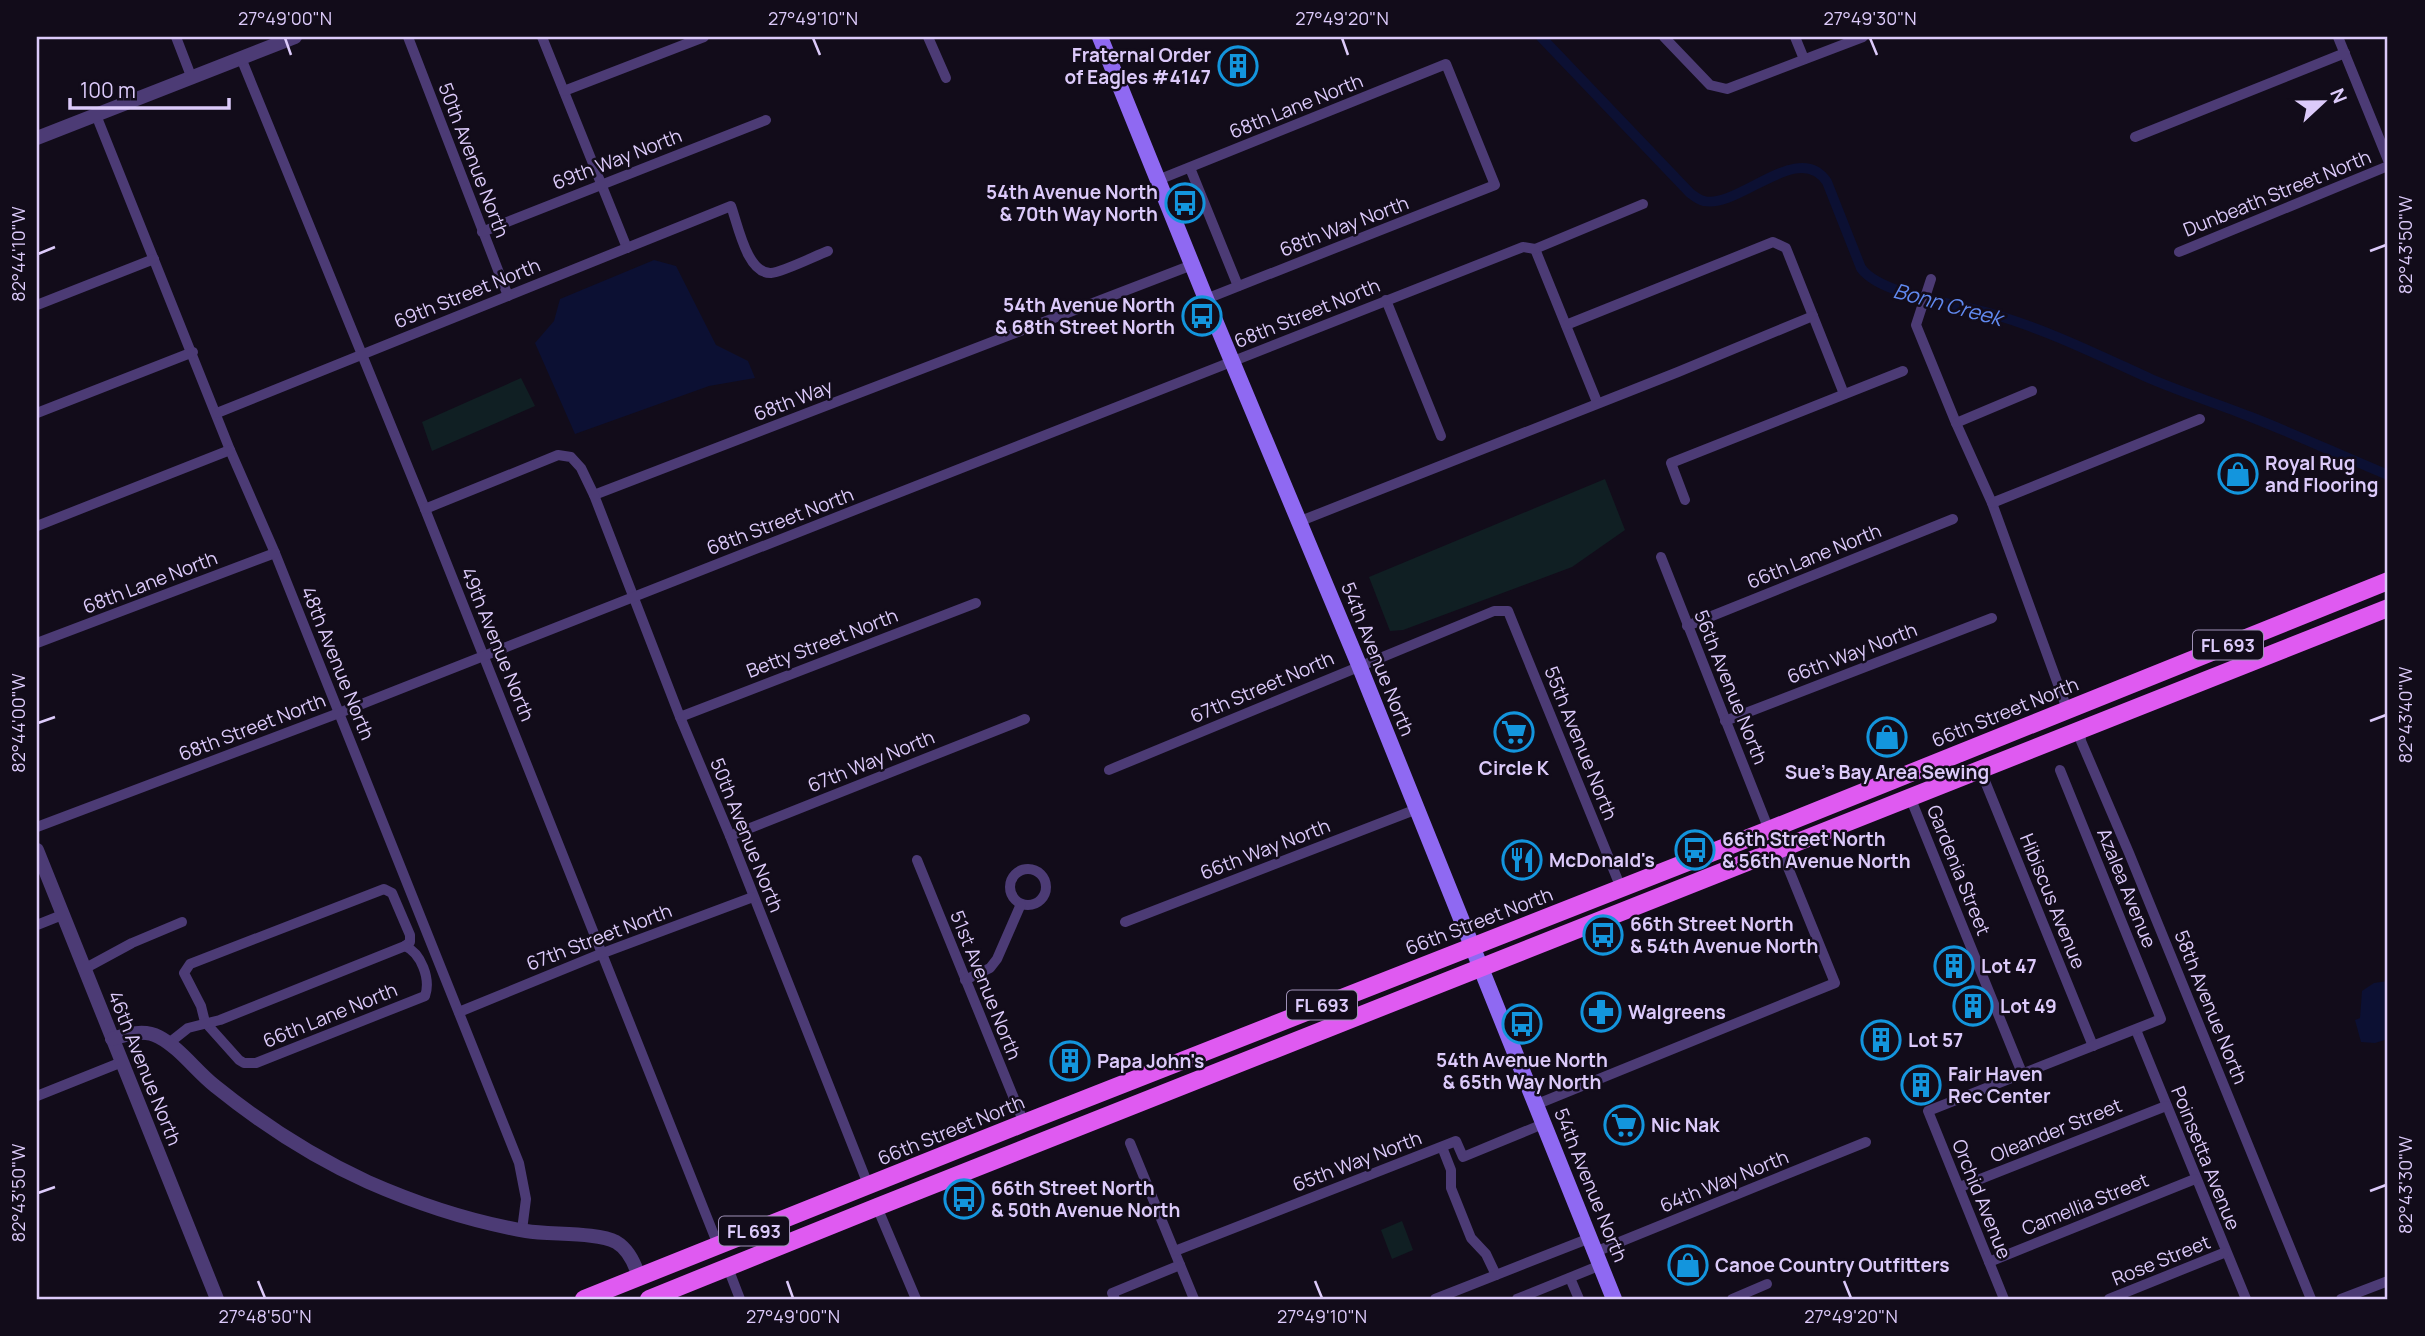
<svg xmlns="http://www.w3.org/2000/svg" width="2425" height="1336" font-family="Manrope,sans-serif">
<rect width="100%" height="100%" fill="#120c1a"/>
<g fill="#101f23">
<polygon points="521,378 535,406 432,451 422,422"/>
<polygon points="1605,479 1625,530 1572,567 1403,630 1390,631 1369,577"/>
<polygon points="1402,1221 1413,1250 1392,1259 1381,1230"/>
</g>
<g fill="#0c1033">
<polygon points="654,260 676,266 716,345 748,361 755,378 709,386 575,434 535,343 554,321 560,299"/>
<polygon points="2388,981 2388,1039 2375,1043 2361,1042 2355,1020 2360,1018 2362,991 2374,983"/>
</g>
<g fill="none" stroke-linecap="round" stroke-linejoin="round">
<path stroke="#0c1033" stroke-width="10" d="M1541,37L1690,193C1694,196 1699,200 1704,201C1739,209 1799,139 1827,182L1861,268C1880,295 1955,303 1989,313C2046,329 2098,355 2151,379C2184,393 2218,404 2251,417C2297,435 2342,456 2388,475"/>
<g stroke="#4c3b75" stroke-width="10">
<polyline points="176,37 191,76"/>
<polyline points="408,37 508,296"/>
<polyline points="542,37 627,248"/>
<polyline points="928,37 946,78"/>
<polyline points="1664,37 1710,85 1727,89 1863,37"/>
<polyline points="1795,37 1804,59"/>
<polyline points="2338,37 2388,160"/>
<polyline points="241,58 425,509 718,1245"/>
<polyline points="564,91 704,37"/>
<polyline points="96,115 230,450 275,553 519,1163 526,1199 522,1230"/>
<polyline points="2135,137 2345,53"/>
<polyline points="1190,168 1238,286"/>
<polyline points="1158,180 1446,64 1495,185 1206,299"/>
<polyline points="482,232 766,120"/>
<polyline points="1535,249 1597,402"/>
<polyline points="1535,249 1643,204"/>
<polyline points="2179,252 2388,166"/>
<polyline points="1931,279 1916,325 1956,423 1992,503 2067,709"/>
<polyline points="1386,300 1441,436"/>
<polyline points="37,305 154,259"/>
<polyline points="1566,325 1773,242 1786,248 1844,394"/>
<polyline points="37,413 193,352"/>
<path d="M217,413L731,206C738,225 747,274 771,273C783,272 815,256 828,251"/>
<polyline points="1956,423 2032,391"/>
<polyline points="594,495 1192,265"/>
<polyline points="1685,500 1671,463 1903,371"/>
<polyline points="1992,503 2200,419"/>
<polyline points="425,509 558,455 571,457 581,468 594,495 680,717 730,836 869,1187"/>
<polyline points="1298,522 1678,372 1813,316"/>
<polyline points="37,526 230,450"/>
<polyline points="1661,557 1769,830"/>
<polyline points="1687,626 1953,519"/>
<polyline points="37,643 275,553"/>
<polyline points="680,717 976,603"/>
<polyline points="1725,721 1992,618"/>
<polyline points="2080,729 2081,741 2129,853 2311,1299"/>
<polyline points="1980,769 2093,1046"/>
<polyline points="1109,770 1494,611 1508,611 1621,888"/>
<polyline points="1910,797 2022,1073"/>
<polyline points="37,827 339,713 1523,247 1535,249"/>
<polyline points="730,836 1025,719"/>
<polyline points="917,860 1024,1123"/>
<circle cx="1028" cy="887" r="18"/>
<path d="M384,889L392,893L410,935V942L405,946C421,953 431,979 425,996L256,1063H244L239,1060L205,1022L201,1006L184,973L190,964Z"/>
<polyline points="1125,922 1417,809"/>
<polyline points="37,925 62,915"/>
<polyline points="84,969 132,943 182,922"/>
<polyline points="965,980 990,968 997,959 1021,904"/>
<polyline points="459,1012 603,953 753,897"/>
<polyline points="2136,1030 2246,1299"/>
<polyline points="169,1043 188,1028 220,1020 405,946"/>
<polyline points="37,1096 122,1062"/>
<polyline points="1535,1105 1835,983 1780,848"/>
<polyline points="1130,1143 1194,1299"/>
<polyline points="1442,1147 1451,1170 1451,1188 1471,1238 1486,1254 1496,1275"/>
<polyline points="1960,1187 2166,1106"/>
<polyline points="877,1207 916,1299"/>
<polyline points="1175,1251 1456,1141 1463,1157 1543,1124"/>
<polyline points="1595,1252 1866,1142"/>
<polyline points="1989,1262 2195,1179"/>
<polyline points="728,1268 740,1299"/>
<polyline points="1570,1278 1579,1299"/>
<polyline points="1115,1299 1112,1293 1180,1265"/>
<polyline points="1435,1299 1590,1238"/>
<polyline points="1517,1299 1601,1265"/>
<polyline points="1732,1299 1767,1284"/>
<polyline points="2004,1299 1928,1111 2161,1019 2060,770"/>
<polyline points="2109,1299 2226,1252"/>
<polyline points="2341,1299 2388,1281"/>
</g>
<g stroke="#4c3b75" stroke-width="14">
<polyline points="37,138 295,37"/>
<polyline points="37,850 217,1299"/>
<path d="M112,1039C128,1034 144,1029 159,1037C180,1048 196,1071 215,1086C262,1124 313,1157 368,1182C418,1204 473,1222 526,1231C550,1235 597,1232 616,1242C628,1249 635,1264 639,1277"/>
</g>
<polyline stroke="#8f69f2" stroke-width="16" points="1100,37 1206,299 1359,665 1614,1299"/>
<g stroke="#df5af1" stroke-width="18">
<polyline points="584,1299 1024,1123 1769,830 2388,581"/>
<polyline points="649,1299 877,1207 2388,608"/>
</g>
</g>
<path fill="none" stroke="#dccafa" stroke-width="2.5" d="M285,38L291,55M813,38L820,55M1342,38L1348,55M1870,38L1877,55M2370,251L2386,245M38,254L55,247M2370,721L2386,715M38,723L55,717M2370,1191L2386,1185M38,1193L55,1187M258,1281L265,1298M787,1281L793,1298M1315,1281L1322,1298M1844,1281L1851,1298"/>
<defs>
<g id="building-ring" transform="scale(2.0125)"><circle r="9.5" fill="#120c1a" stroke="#1395dd" stroke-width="1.5"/><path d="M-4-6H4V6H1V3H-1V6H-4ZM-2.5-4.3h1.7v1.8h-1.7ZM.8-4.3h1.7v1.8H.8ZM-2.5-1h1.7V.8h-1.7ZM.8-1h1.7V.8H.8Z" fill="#1395dd"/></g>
<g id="bus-ring" transform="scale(2.0125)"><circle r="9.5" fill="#120c1a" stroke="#1395dd" stroke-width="1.5"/><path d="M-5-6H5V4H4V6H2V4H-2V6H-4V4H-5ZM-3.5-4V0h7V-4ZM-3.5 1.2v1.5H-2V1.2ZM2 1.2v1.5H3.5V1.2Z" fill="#1395dd"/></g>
<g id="shop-ring" transform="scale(2.0125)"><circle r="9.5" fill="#120c1a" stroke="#1395dd" stroke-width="1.5"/><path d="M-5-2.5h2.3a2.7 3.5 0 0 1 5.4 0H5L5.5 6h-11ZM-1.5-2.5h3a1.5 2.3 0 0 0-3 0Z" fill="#1395dd"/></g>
<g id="supermarket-ring" transform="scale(2.0125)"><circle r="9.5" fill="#120c1a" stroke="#1395dd" stroke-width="1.5"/><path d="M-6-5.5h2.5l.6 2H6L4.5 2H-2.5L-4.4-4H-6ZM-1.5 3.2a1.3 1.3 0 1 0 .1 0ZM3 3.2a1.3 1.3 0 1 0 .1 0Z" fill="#1395dd"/></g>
<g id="restaurant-ring" transform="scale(2.0125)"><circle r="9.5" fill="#120c1a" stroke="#1395dd" stroke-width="1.5"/><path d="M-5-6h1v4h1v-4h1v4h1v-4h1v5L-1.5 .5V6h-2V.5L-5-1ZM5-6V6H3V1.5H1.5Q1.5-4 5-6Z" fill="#1395dd"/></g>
<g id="pharmacy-ring" transform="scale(2.0125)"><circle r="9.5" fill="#120c1a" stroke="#1395dd" stroke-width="1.5"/><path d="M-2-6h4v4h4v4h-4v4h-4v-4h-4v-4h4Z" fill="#1395dd"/></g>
</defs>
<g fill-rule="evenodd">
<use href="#building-ring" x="1238" y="66"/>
<use href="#bus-ring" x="1185" y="203"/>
<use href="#bus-ring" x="1202" y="316"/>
<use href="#shop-ring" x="2238" y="474"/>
<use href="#supermarket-ring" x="1514" y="732"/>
<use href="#shop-ring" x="1887" y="737"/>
<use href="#bus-ring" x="1695" y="850"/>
<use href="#restaurant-ring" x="1522" y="860"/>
<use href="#bus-ring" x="1603" y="935"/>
<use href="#building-ring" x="1954" y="966"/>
<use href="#building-ring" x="1973" y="1006"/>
<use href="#pharmacy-ring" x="1601" y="1012"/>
<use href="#bus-ring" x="1522" y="1024"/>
<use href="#building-ring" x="1881" y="1040"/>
<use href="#building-ring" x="1070" y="1061"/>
<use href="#building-ring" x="1921" y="1085"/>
<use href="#supermarket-ring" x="1624" y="1125"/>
<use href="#bus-ring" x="964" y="1199"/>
<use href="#shop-ring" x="1688" y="1265"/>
</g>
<g text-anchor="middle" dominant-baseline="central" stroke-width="5" stroke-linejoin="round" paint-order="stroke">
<g fill="#120c1a" stroke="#9f91b7" stroke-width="2">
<rect x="2193" y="630.5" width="70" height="29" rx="5"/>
<rect x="1287" y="990.5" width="70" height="29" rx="5"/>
<rect x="719" y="1216.5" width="70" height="29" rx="5"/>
</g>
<g font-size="18" font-weight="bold" fill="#dccafa">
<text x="2228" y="645">FL 693</text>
<text x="1322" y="1005">FL 693</text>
<text x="754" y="1231">FL 693</text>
</g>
<g font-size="19" font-weight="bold" fill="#dccafa" stroke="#120c1a" text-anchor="start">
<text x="1211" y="55" text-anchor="end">Fraternal Order<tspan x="1211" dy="22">of Eagles #4147</tspan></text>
<text x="1158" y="192" text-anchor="end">54th Avenue North<tspan x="1158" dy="22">&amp; 70th Way North</tspan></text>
<text x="1175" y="305" text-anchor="end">54th Avenue North<tspan x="1175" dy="22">&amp; 68th Street North</tspan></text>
<text x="2265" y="463">Royal Rug<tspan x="2265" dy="22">and Flooring</tspan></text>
<text x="1514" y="768" text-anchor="middle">Circle K</text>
<text x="1887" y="772" text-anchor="middle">Sue's Bay Area Sewing</text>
<text x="1722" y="839">66th Street North<tspan x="1722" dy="22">&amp; 56th Avenue North</tspan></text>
<text x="1549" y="860">McDonald's</text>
<text x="1630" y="924">66th Street North<tspan x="1630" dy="22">&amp; 54th Avenue North</tspan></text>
<text x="1981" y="966">Lot 47</text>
<text x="2000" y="1006">Lot 49</text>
<text x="1628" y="1012">Walgreens</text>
<text x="1908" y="1040">Lot 57</text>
<text x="1522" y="1060" text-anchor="middle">54th Avenue North<tspan x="1522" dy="22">&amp; 65th Way North</tspan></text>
<text x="1097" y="1061">Papa John's</text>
<text x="1948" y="1074">Fair Haven<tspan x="1948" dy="22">Rec Center</tspan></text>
<text x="1651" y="1125">Nic Nak</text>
<text x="991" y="1188">66th Street North<tspan x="991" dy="22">&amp; 50th Avenue North</tspan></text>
<text x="1715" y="1265">Canoe Country Outfitters</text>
</g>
<g font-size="19" fill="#dccafa" stroke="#120c1a">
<text transform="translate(1296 106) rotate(-22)">68th Lane North</text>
<text transform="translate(617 159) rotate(-21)">69th Way North</text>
<text transform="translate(474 160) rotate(69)">50th Avenue North</text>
<text transform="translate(2277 193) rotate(-22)">Dunbeath Street North</text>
<text transform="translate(1344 226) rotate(-21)">68th Way North</text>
<text transform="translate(467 293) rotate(-22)">69th Street North</text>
<text transform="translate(1307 313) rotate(-22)">68th Street North</text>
<text transform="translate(793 400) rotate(-21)">68th Way</text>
<text transform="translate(780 521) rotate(-21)">68th Street North</text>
<text transform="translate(1814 556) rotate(-22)">66th Lane North</text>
<text transform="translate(150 582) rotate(-21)">68th Lane North</text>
<text transform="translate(822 643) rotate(-21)">Betty Street North</text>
<text transform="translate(498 644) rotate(68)">49th Avenue North</text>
<text transform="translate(1852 653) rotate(-21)">66th Way North</text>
<text transform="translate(1378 659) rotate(68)">54th Avenue North</text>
<text transform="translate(338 663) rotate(68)">48th Avenue North</text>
<text transform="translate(1262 687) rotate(-23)">67th Street North</text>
<text transform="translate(1731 687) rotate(68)">56th Avenue North</text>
<text transform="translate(2005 712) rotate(-22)">66th Street North</text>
<text transform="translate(252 727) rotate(-21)">68th Street North</text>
<text transform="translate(1581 743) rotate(68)">55th Avenue North</text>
<text transform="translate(871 761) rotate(-22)">67th Way North</text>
<text transform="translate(747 835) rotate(68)">50th Avenue North</text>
<text transform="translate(1265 849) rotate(-21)">66th Way North</text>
<text transform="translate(1959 870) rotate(68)">Gardenia Street</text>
<text transform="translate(2127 888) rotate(68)">Azalea Avenue</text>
<text transform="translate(2053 901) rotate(68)">Hibiscus Avenue</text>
<text transform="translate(1479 921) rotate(-21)">66th Street North</text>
<text transform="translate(599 937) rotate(-21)">67th Street North</text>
<text transform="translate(986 985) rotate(68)">51st Avenue North</text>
<text transform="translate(2211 1007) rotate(68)">58th Avenue North</text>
<text transform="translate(330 1015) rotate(-22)">66th Lane North</text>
<text transform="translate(145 1068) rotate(68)">46th Avenue North</text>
<text transform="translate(951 1130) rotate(-22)">66th Street North</text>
<text transform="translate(2056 1130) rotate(-22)">Oleander Street</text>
<text transform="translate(2206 1158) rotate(68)">Poinsetta Avenue</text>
<text transform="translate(1357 1161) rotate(-21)">65th Way North</text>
<text transform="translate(1724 1181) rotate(-22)">64th Way North</text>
<text transform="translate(1591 1185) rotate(68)">54th Avenue North</text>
<text transform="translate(1982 1199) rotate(68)">Orchid Avenue</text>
<text transform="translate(2085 1204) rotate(-22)">Camellia Street</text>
<text transform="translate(2161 1260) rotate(-22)">Rose Street</text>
</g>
<g font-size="21" font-style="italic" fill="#618af1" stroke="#120c1a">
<text transform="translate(1948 304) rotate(15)">Bonn Creek</text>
</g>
</g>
<rect width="2425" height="1336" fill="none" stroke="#120c1a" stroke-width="77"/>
<g transform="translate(2323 102) rotate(68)" stroke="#120c1a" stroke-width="5" paint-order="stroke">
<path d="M0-5L12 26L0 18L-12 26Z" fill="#dccafa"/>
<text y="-10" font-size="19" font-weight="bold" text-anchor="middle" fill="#dccafa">N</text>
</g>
<path d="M70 98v10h159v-10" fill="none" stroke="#dccafa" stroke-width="3.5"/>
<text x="80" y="98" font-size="21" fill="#dccafa" stroke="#120c1a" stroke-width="5" paint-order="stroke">100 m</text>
<rect x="38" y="38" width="2348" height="1260" fill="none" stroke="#dccafa" stroke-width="2.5"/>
<g font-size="18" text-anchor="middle" fill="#dccafa">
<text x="285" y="25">27°49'00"N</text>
<text x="813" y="25">27°49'10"N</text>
<text x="1342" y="25">27°49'20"N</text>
<text x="1870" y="25">27°49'30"N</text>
<text transform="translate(2406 245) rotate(-90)" y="6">82°43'50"W</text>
<text transform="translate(19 254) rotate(-90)" y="6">82°44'10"W</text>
<text transform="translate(2406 715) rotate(-90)" y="6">82°43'40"W</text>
<text transform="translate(19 723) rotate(-90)" y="6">82°44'00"W</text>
<text transform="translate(2406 1185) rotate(-90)" y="6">82°43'30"W</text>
<text transform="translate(19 1193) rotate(-90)" y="6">82°43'50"W</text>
<text x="265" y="1323">27°48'50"N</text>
<text x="793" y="1323">27°49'00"N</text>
<text x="1322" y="1323">27°49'10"N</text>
<text x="1851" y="1323">27°49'20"N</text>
</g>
</svg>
